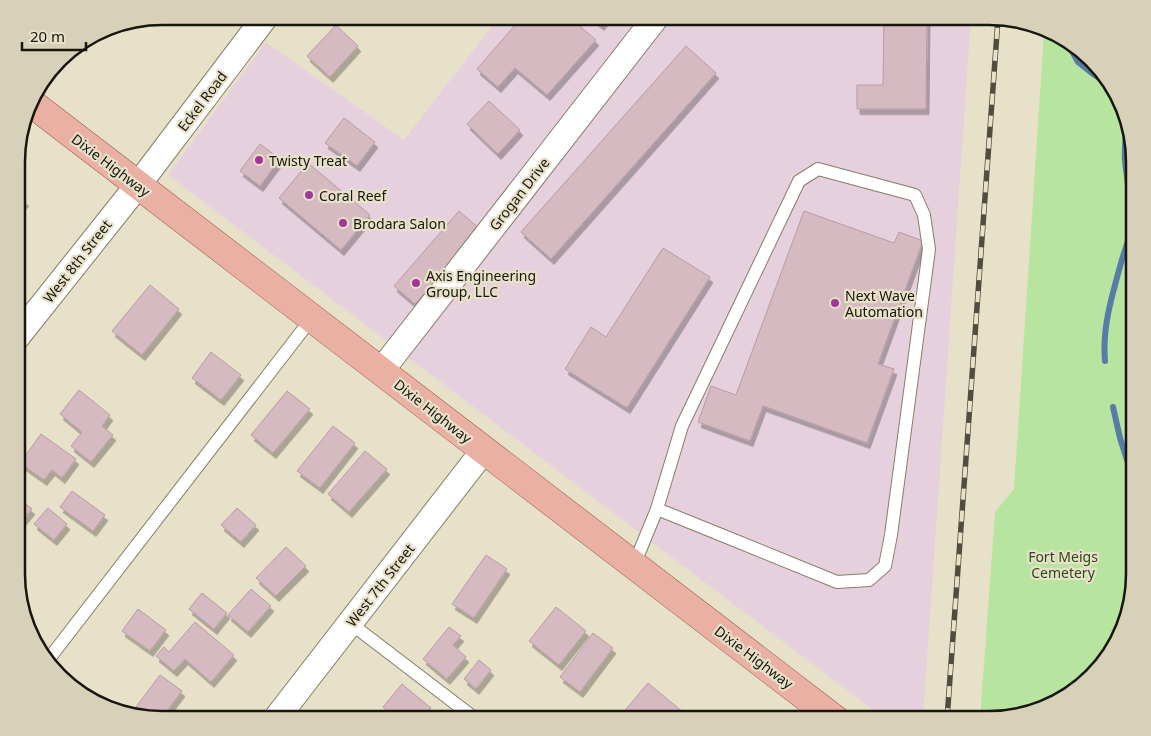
<svg xmlns="http://www.w3.org/2000/svg" width="1151" height="736" font-family="'Noto Sans',sans-serif">
<defs>
<filter id="shadow"><feDropShadow dx="3" dy="5.5" stdDeviation="0" flood-color="#0004"/></filter>
</defs>
<rect width="100%" height="100%" fill="#e8e1c9"/>
<polygon fill="#e6d0de" points="500,16 971,16 923,719 885,719 168,175 266,42 404,140"/>
<polygon fill="#b7e49f" points="1044,33 1070,41 1115,89 1134,153 1134,583 1110,655 1062,700 998,719 980,719 995,512 1014,489"/>
<g fill="none" stroke-linecap="round" stroke-linejoin="round">
<g stroke="#587ca6" stroke-width="6">
<polyline points="1066,40 1078,62 1093,74 1114,88"/>
<path d="M1105,361C1102,327 1112,296 1121,263C1124,252 1129,241 1130,230C1133,207 1127,183 1125,161C1124,150 1126,137 1126,126"/>
<polyline points="1113,407 1120,438 1130,469 1128,496 1134,524"/>
</g>
</g>
<g fill="#d6bac2" stroke="#b79ba3" filter="url(#shadow)">
<polygon points="523,16 568,16 596,40 547,95 515,68 498,87 477,69"/>
<polygon points="590,16 608,16 601,25"/>
<polygon points="884,16 927,16 926,109 857,109 857,85 883,85"/>
<polygon points="336,25 358,46 330,77 307,56"/>
<polygon points="686,46 716,73 551,259 521,232"/>
<polygon points="489,101 520,130 498,154 467,124"/>
<polygon points="344,118 375,142 357,166 325,143"/>
<polygon points="260,144 280,159 260,186 240,171"/>
<polygon points="308,163 370,215 341,250 279,198"/>
<polygon points="17,193 26,201 17,209"/>
<polygon points="459,211 481,230 415,304 394,286"/>
<polygon points="804,211 894,243 899,232 923,241 878,364 894,369 867,443 763,406 750,441 698,422 711,386 736,395"/>
<polygon points="663,248 710,277 627,408 565,369 591,327 606,337"/>
<polygon points="150,285 179,309 142,355 112,331"/>
<polygon points="211,352 241,375 221,400 192,378"/>
<polygon points="79,390 110,415 102,426 113,435 91,462 71,446 82,432 60,414"/>
<polygon points="287,391 310,409 273,453 251,435"/>
<polygon points="333,426 355,443 320,488 297,471"/>
<polygon points="41,434 76,459 62,478 52,470 44,480 20,463"/>
<polygon points="365,451 387,469 349,512 328,494"/>
<polygon points="72,491 105,515 93,531 60,507"/>
<polygon points="17,497 32,509 17,527"/>
<polygon points="48,508 67,524 54,540 34,524"/>
<polygon points="237,508 256,525 241,542 221,525"/>
<polygon points="286,547 306,566 276,596 256,578"/>
<polygon points="486,555 507,569 474,618 452,604"/>
<polygon points="251,589 271,606 248,632 228,615"/>
<polygon points="202,593 227,613 214,629 189,609"/>
<polygon points="556,607 586,631 559,665 529,641"/>
<polygon points="138,609 166,630 150,651 122,631"/>
<polygon points="195,622 234,655 211,682 185,659 174,671 156,656 164,647 169,652"/>
<polygon points="449,627 461,636 453,645 466,657 447,679 423,659"/>
<polygon points="593,633 613,648 580,692 560,677"/>
<polygon points="479,660 491,670 476,689 464,679"/>
<polygon points="160,675 182,691 161,719 149,716 136,707"/>
<polygon points="648,683 689,717 687,720 617,720"/>
<polygon points="402,684 431,708 422,719 414,713 409,720 399,720 383,707"/>
</g>
<g fill="none" stroke-linecap="round" stroke-linejoin="round">
<g stroke="#857e68" stroke-width="14">
<g id="lane">
<polyline points="634,565 657,509 682,426 799,181 818,169 915,195 924,215 929,249 891,535 885,566 869,580 837,582 719,534 657,509"/>
<polyline points="350,623 477,720"/>
<polyline points="48,660 312,318"/>
</g>
</g>
<g stroke="#857e68" stroke-width="27">
<g id="street">
<polyline points="17,337 138,185 266,16"/>
<polyline points="381,371 657,16"/>
<polyline points="275,720 484,450"/>
</g>
</g>
<g stroke="#985848" stroke-width="29">
<polyline id="primary" points="30,102 836,720"/>
</g>
<use href="#lane" stroke="#fff" stroke-width="12"/>
<use href="#street" stroke="#fff" stroke-width="25"/>
<use href="#primary" stroke="#ebb0a4" stroke-width="28"/>
<g stroke="#504d40" stroke-width="5.5">
<polyline id="rail" points="947,719 998,19"/>
</g>
<use href="#rail" stroke="#e8e1c9" stroke-width="4" stroke-dasharray="11" stroke-linecap="butt"/>
</g>
<g fill="#a03799" stroke="#e8e1c9" stroke-width="2">
<circle cx="259" cy="160" r="5"/>
<circle cx="309" cy="195" r="5"/>
<circle cx="343" cy="223" r="5"/>
<circle cx="416" cy="283" r="5"/>
<circle cx="835" cy="303" r="5"/>
</g>
<g text-anchor="middle" dominant-baseline="central" stroke-width="4.5" stroke-linejoin="round" paint-order="stroke">
<g font-size="14" fill="#18160d" stroke="#e8e1c9">
<text transform="translate(202 101) rotate(-53)">Eckel Road</text>
<text transform="translate(111 165) rotate(37)">Dixie Highway</text>
<text transform="translate(519 194) rotate(-52)">Grogan Drive</text>
<text transform="translate(77 261) rotate(-52)">West 8th Street</text>
<text transform="translate(433 411) rotate(38)">Dixie Highway</text>
<text transform="translate(380 585) rotate(-52)">West 7th Street</text>
<text transform="translate(754 657) rotate(37)">Dixie Highway</text>
</g>
<g font-size="14" fill="#18160d" stroke="#e8e1c9" text-anchor="start">
<text x="269" y="160">Twisty Treat</text>
<text x="319" y="195">Coral Reef</text>
<text x="353" y="223">Brodara Salon</text>
<text x="426" y="275">Axis Engineering<tspan x="426" dy="16">Group, LLC</tspan></text>
<text x="845" y="295">Next Wave<tspan x="845" dy="16">Automation</tspan></text>
</g>
<g font-size="14" fill="#2b4917" stroke="#e8e1c9">
<text x="1063" y="556">Fort Meigs<tspan x="1063" dy="16">Cemetery</tspan></text>
</g>
</g>
<path d="M0 0H1151V736H0ZM162 25H989A137 137 0 0 1 1126 162V574A137 137 0 0 1 989 711H162A137 137 0 0 1 25 574V162A137 137 0 0 1 162 25Z" fill="#d7d1ba" fill-rule="evenodd"/>
<path fill="none" stroke="#18160d" stroke-width="2.5" d="M162 25H989A137 137 0 0 1 1126 162V574A137 137 0 0 1 989 711H162A137 137 0 0 1 25 574V162A137 137 0 0 1 162 25Z"/>
<path d="M22 42v8h64v-8" fill="none" stroke="#18160d" stroke-width="2.5"/>
<text x="30" y="42" font-size="15" fill="#18160d" stroke="#e8e1c9" stroke-width="4" paint-order="stroke">20 m</text>
</svg>
